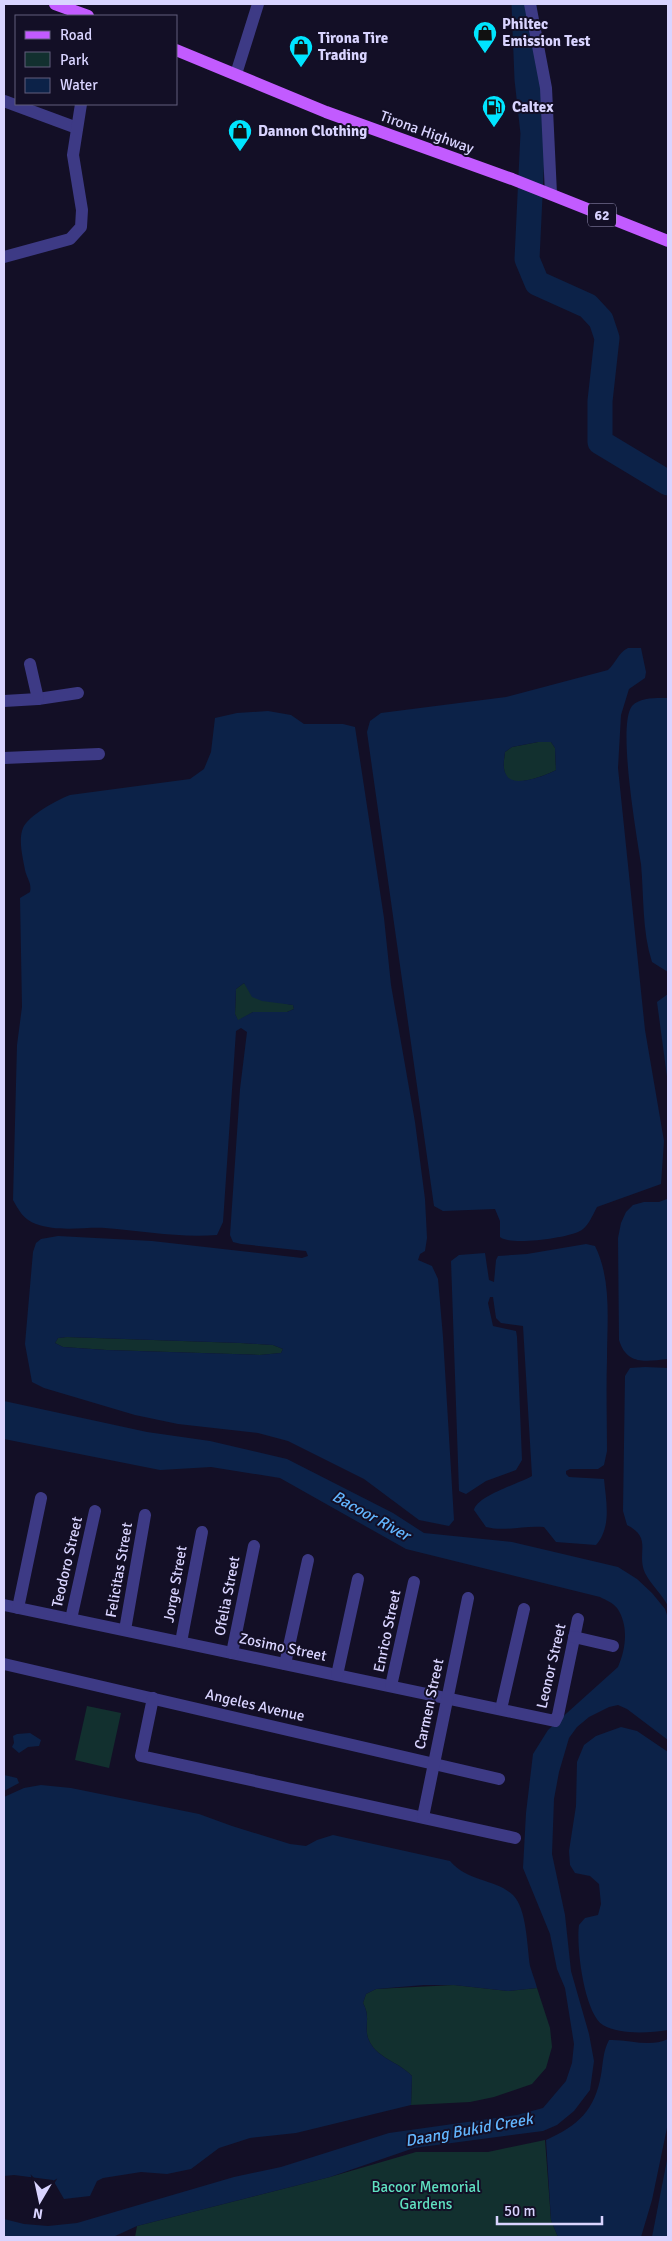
<svg xmlns="http://www.w3.org/2000/svg" width="672" height="2241" font-family="Signika,sans-serif">
<rect width="100%" height="100%" fill="#130f26"/>
<g fill="#12302f">
<path d="M538,742H551L555,748L556,770C547,775 514,788 507,777C502,770 504,760 505,752L512,747Z"/>
<path d="M244,983C254,995 278,1003 293,1005L294,1009L287,1012H253L238,1021L235,1014L236,989Z"/>
<polygon points="67,1337 241,1343 273,1345 283,1349 281,1353 260,1355 106,1350 63,1347 55,1343 58,1338"/>
<polygon points="87,1706 121,1713 109,1768 75,1760"/>
<path d="M454,1985L508,1991L537,1988L550,2028L552,2047L546,2068L532,2084L494,2097L470,2102L411,2105L412,2076C398,2061 375,2058 368,2038C364,2025 371,2018 363,2003L366,1994L376,1989Z"/>
<polygon points="545,2140 551,2220 558,2237 135,2237 137,2226 330,2177 416,2152 488,2152"/>
</g>
<g fill="#0c2248" fill-rule="evenodd">
<path d="M628,648H641L646,672L645,678L629,689L621,715L618,768L645,1030L664,1141L661,1184L597,1207C592,1216 588,1228 578,1232C565,1238 510,1246 500,1237V1221L495,1209L443,1211L434,1206L367,732L370,721L381,713L506,697L608,670C616,663 618,653 628,648ZM538,742H551L555,748L556,770C547,775 514,788 507,776C502,770 504,760 505,752L512,747Z"/>
<path d="M668,698V972L652,962C642,931 644,897 641,864C637,837 617,725 632,706C640,697 657,698 668,698Z"/>
<path d="M268,711L291,715L304,724H343L355,727L384,918L391,985L415,1122L425,1199L427,1238L425,1251L420,1254L418,1260L432,1266L438,1279L443,1337L454,1520L449,1526L419,1520L364,1479L288,1441L258,1433L178,1424L135,1415L44,1388L32,1382L25,1344L33,1252L36,1243L41,1239L58,1236L152,1241L302,1258L308,1256L306,1251L241,1244L233,1242L230,1235L240,1089L247,1032L241,1028L236,1031L223,1222L217,1235C180,1238 143,1231 105,1228C83,1227 58,1232 36,1224C24,1220 19,1211 13,1200L17,1045L22,1007L20,898L30,892C32,883 27,879 25,870C23,858 18,840 23,828C29,815 57,800 70,795L190,779L204,769L211,752L215,718L237,713ZM244,983L252,997L262,1001L293,1005L294,1009L287,1012H253L238,1020L235,1014L236,989ZM67,1337L241,1343L273,1345L283,1349L281,1353L260,1355L106,1350L63,1347L55,1343L58,1338Z"/>
<polygon points="668,994 668,1084 657,1002"/>
<path d="M668,1196V1359C646,1361 627,1366 619,1340L618,1238L621,1223L626,1212L633,1205L644,1202H659L667,1199Z"/>
<path d="M586,1244L595,1246C612,1280 607,1322 607,1359C606,1390 607,1421 607,1451L604,1465L598,1469H570L566,1471V1474L569,1477L604,1479C606,1501 612,1527 596,1545L556,1542L544,1527C524,1525 505,1532 486,1527L474,1510C477,1496 518,1484 532,1476L523,1326L501,1323L496,1318L493,1297H490L488,1303L493,1326L516,1331L517,1337L522,1460L516,1470L486,1481L466,1494L459,1491L451,1261L459,1255L485,1253L489,1280L494,1282L496,1260L498,1256L527,1254Z"/>
<path d="M645,1367L668,1368V1606C662,1594 651,1585 645,1573C636,1553 653,1538 627,1525L623,1511L625,1376L630,1368Z"/>
<path d="M4,1401L147,1432L210,1441L287,1459L393,1513L424,1533L512,1542L618,1567L637,1579L652,1593L665,1609L668,1618V1740L627,1709L618,1705L609,1707L589,1717L577,1727L569,1738L559,1772L554,1799L552,1854L565,1915L571,1971L589,2034L594,2061L590,2090L574,2111L557,2125L543,2131L414,2148L330,2177L137,2226L113,2237H4V2219L24,2224L48,2226L77,2223L234,2177L281,2167L389,2133L517,2115L543,2108L566,2081L572,2063L574,2044L565,1988L557,1969L550,1934L523,1868L526,1813L533,1754L548,1730L618,1667C626,1649 629,1625 617,1608C613,1603 606,1600 600,1597L406,1549L280,1478L211,1467L160,1470L4,1439Z"/>
<path d="M621,1727L637,1731L668,1752V2030C649,2033 620,2035 603,2025C584,2013 576,1946 579,1925L585,1918L598,1915L601,1904L599,1884L590,1876L575,1873L570,1865L569,1851L576,1806L577,1762L584,1745L596,1736Z"/>
<polygon points="30,1733 41,1740 39,1746 28,1747 19,1753 12,1747 14,1743 13,1736 17,1734"/>
<polygon points="4,1775 17,1778 19,1783 4,1791"/>
<path d="M41,1785L71,1788L199,1814L232,1826L290,1844L306,1846L317,1840L333,1835L450,1861C468,1882 496,1879 513,1895C527,1909 527,1947 530,1966C532,1973 535,1980 537,1988L508,1991L454,1985H424L376,1989L366,1994L363,2003C371,2018 364,2025 368,2038C375,2058 398,2061 412,2076L411,2105L296,2133L250,2138L219,2148L191,2169L167,2174L141,2172L103,2178L97,2181L90,2196L64,2199L53,2180L14,2175L4,2176V1797L24,1788Z"/>
<path d="M668,2039V2123L652,2200L641,2237H558L551,2220L546,2140C578,2126 595,2110 601,2075C603,2063 603,2051 609,2040C629,2039 649,2048 668,2039Z"/>
<polygon points="668,2155 668,2237 652,2237"/>
</g>
<g fill="none" stroke-linecap="round" stroke-linejoin="round">
<polyline stroke="#0c2248" stroke-width="25" points="524,4 527,79 533,133 527,259 537,283 588,306 601,320 607,338 600,401 600,442 668,483"/>
<g stroke="#3d3a85" stroke-width="12">
<polyline points="530,4 546,88 551,194"/>
<polyline points="236,74 258,4"/>
<polyline points="4,101 77,128"/>
<polyline points="4,257 70,239 81,227 82,210 73,155 81,104"/>
<polyline points="38,699 78,693"/>
<polyline points="4,701 38,699 30,664"/>
<polyline points="4,758 99,754"/>
<polyline points="4,1605 555,1721 558,1715 578,1619"/>
<polyline points="18,1608 41,1498"/>
<polyline points="71,1619 95,1511"/>
<polyline points="125,1630 145,1515"/>
<polyline points="574,1637 613,1646"/>
<polyline points="181,1642 202,1532"/>
<polyline points="232,1653 254,1546"/>
<polyline points="4,1664 499,1779"/>
<polyline points="285,1664 308,1560"/>
<polyline points="337,1675 358,1579"/>
<polyline points="391,1686 414,1582"/>
<polyline points="153,1698 141,1756 515,1838"/>
<polyline points="501,1709 524,1609"/>
<polyline points="423,1817 468,1598"/>
</g>
<g stroke="#c25bff" stroke-width="12">
<polyline points="55,4 88,16"/>
<polyline points="176,50 326,112 512,179 668,241"/>
</g>
</g>
<defs>
<g id="shop-pin" transform="scale(1.25)"><path d="M0 17L-7.5 6A9.5 9.5 0 1 1 7.5 6Z" fill="#00e5ff" stroke="#130f26"/><path d="M-5-2.5h2.3a2.7 3.5 0 0 1 5.4 0H5L5.5 6h-11ZM-1.5-2.5h3a1.5 2.3 0 0 0-3 0Z" fill="#111"/></g>
<g id="fuel-pin" transform="scale(1.25)"><path d="M0 17L-7.5 6A9.5 9.5 0 1 1 7.5 6Z" fill="#00e5ff" stroke="#130f26"/><path d="M-5.5-6h7V0h2V4h1.3V-2.5L3-4.5l.8-.8L6-3V5H2.5V1h-1V6h-7ZM-4.2-4.7v3.2H.2V-4.7Z" fill="#111"/></g>
</defs>
<g fill-rule="evenodd">
<use href="#shop-pin" x="485" y="33"/>
<use href="#shop-pin" x="301" y="47"/>
<use href="#fuel-pin" x="494" y="107"/>
<use href="#shop-pin" x="240" y="131"/>
</g>
<g text-anchor="middle" dominant-baseline="central" stroke-width="4" stroke-linejoin="round" paint-order="stroke">
<rect fill="#130f26" stroke="#9e99be" stroke-width="1" x="588" y="203.5" width="28" height="23" rx="4"/>
<g font-size="14" font-weight="bold" fill="#d9d4ff">
<text x="602" y="215">62</text>
</g>
<g font-size="15" font-weight="bold" fill="#d9d4ff" stroke="#130f26" text-anchor="start">
<text x="502" y="24">Philtec<tspan x="502" dy="17">Emission Test</tspan></text>
<text x="318" y="38">Tirona Tire<tspan x="318" dy="17">Trading</tspan></text>
<text x="512" y="107">Caltex</text>
<text x="258" y="131">Dannon Clothing</text>
</g>
<g font-size="15" fill="#d9d4ff" stroke="#130f26">
<text transform="translate(427 132) rotate(20)">Tirona Highway</text>
<text transform="translate(67 1562) rotate(-77)">Teodoro Street</text>
<text transform="translate(119 1570) rotate(-80)">Felicitas Street</text>
<text transform="translate(175 1584) rotate(-80)">Jorge Street</text>
<text transform="translate(227 1596) rotate(-79)">Ofelia Street</text>
<text transform="translate(387 1631) rotate(-78)">Enrico Street</text>
<text transform="translate(283 1647) rotate(12)">Zosimo Street</text>
<text transform="translate(551 1666) rotate(-77)">Leonor Street</text>
<text transform="translate(429 1704) rotate(-78)">Carmen Street</text>
<text transform="translate(255 1705) rotate(13)">Angeles Avenue</text>
</g>
<g font-size="15" fill="#5fe0c0" stroke="#130f26">
<text x="426" y="2187">Bacoor Memorial<tspan x="426" dy="17">Gardens</tspan></text>
</g>
<g font-size="16" font-style="italic" fill="#62b6ff" stroke="#130f26">
<text transform="translate(371 1516) rotate(29)">Bacoor River</text>
<text transform="translate(469 2130) rotate(-10)">Daang Bukid Creek</text>
</g>
</g>
<rect width="672" height="2241" fill="none" stroke="#d9d4ff" stroke-width="10"/>
<rect x="15" y="15" width="162" height="90" fill="#130f26" stroke="#625e7d"/>
<rect x="25" y="31" width="25" height="8" fill="#c25bff" stroke="#625e7d"/>
<text x="60" y="40" font-size="15" fill="#d9d4ff">Road</text>
<rect x="25" y="52" width="25" height="15" fill="#12302f" stroke="#625e7d"/>
<text x="60" y="65" font-size="15" fill="#d9d4ff">Park</text>
<rect x="25" y="78" width="25" height="15" fill="#0c2248" stroke="#625e7d"/>
<text x="60" y="90" font-size="15" fill="#d9d4ff">Water</text>
<g transform="translate(40 2201) rotate(189)" stroke="#130f26" stroke-width="4" paint-order="stroke">
<path d="M0-4L9 19L0 12L-9 19Z" fill="#d9d4ff"/>
<text y="-8" font-size="14" font-weight="bold" text-anchor="middle" fill="#d9d4ff">N</text>
</g>
<path d="M497 2216v8h105v-8" fill="none" stroke="#d9d4ff" stroke-width="2.5"/>
<text x="504" y="2216" font-size="15" fill="#d9d4ff" stroke="#130f26" stroke-width="4" paint-order="stroke">50 m</text>
</svg>
